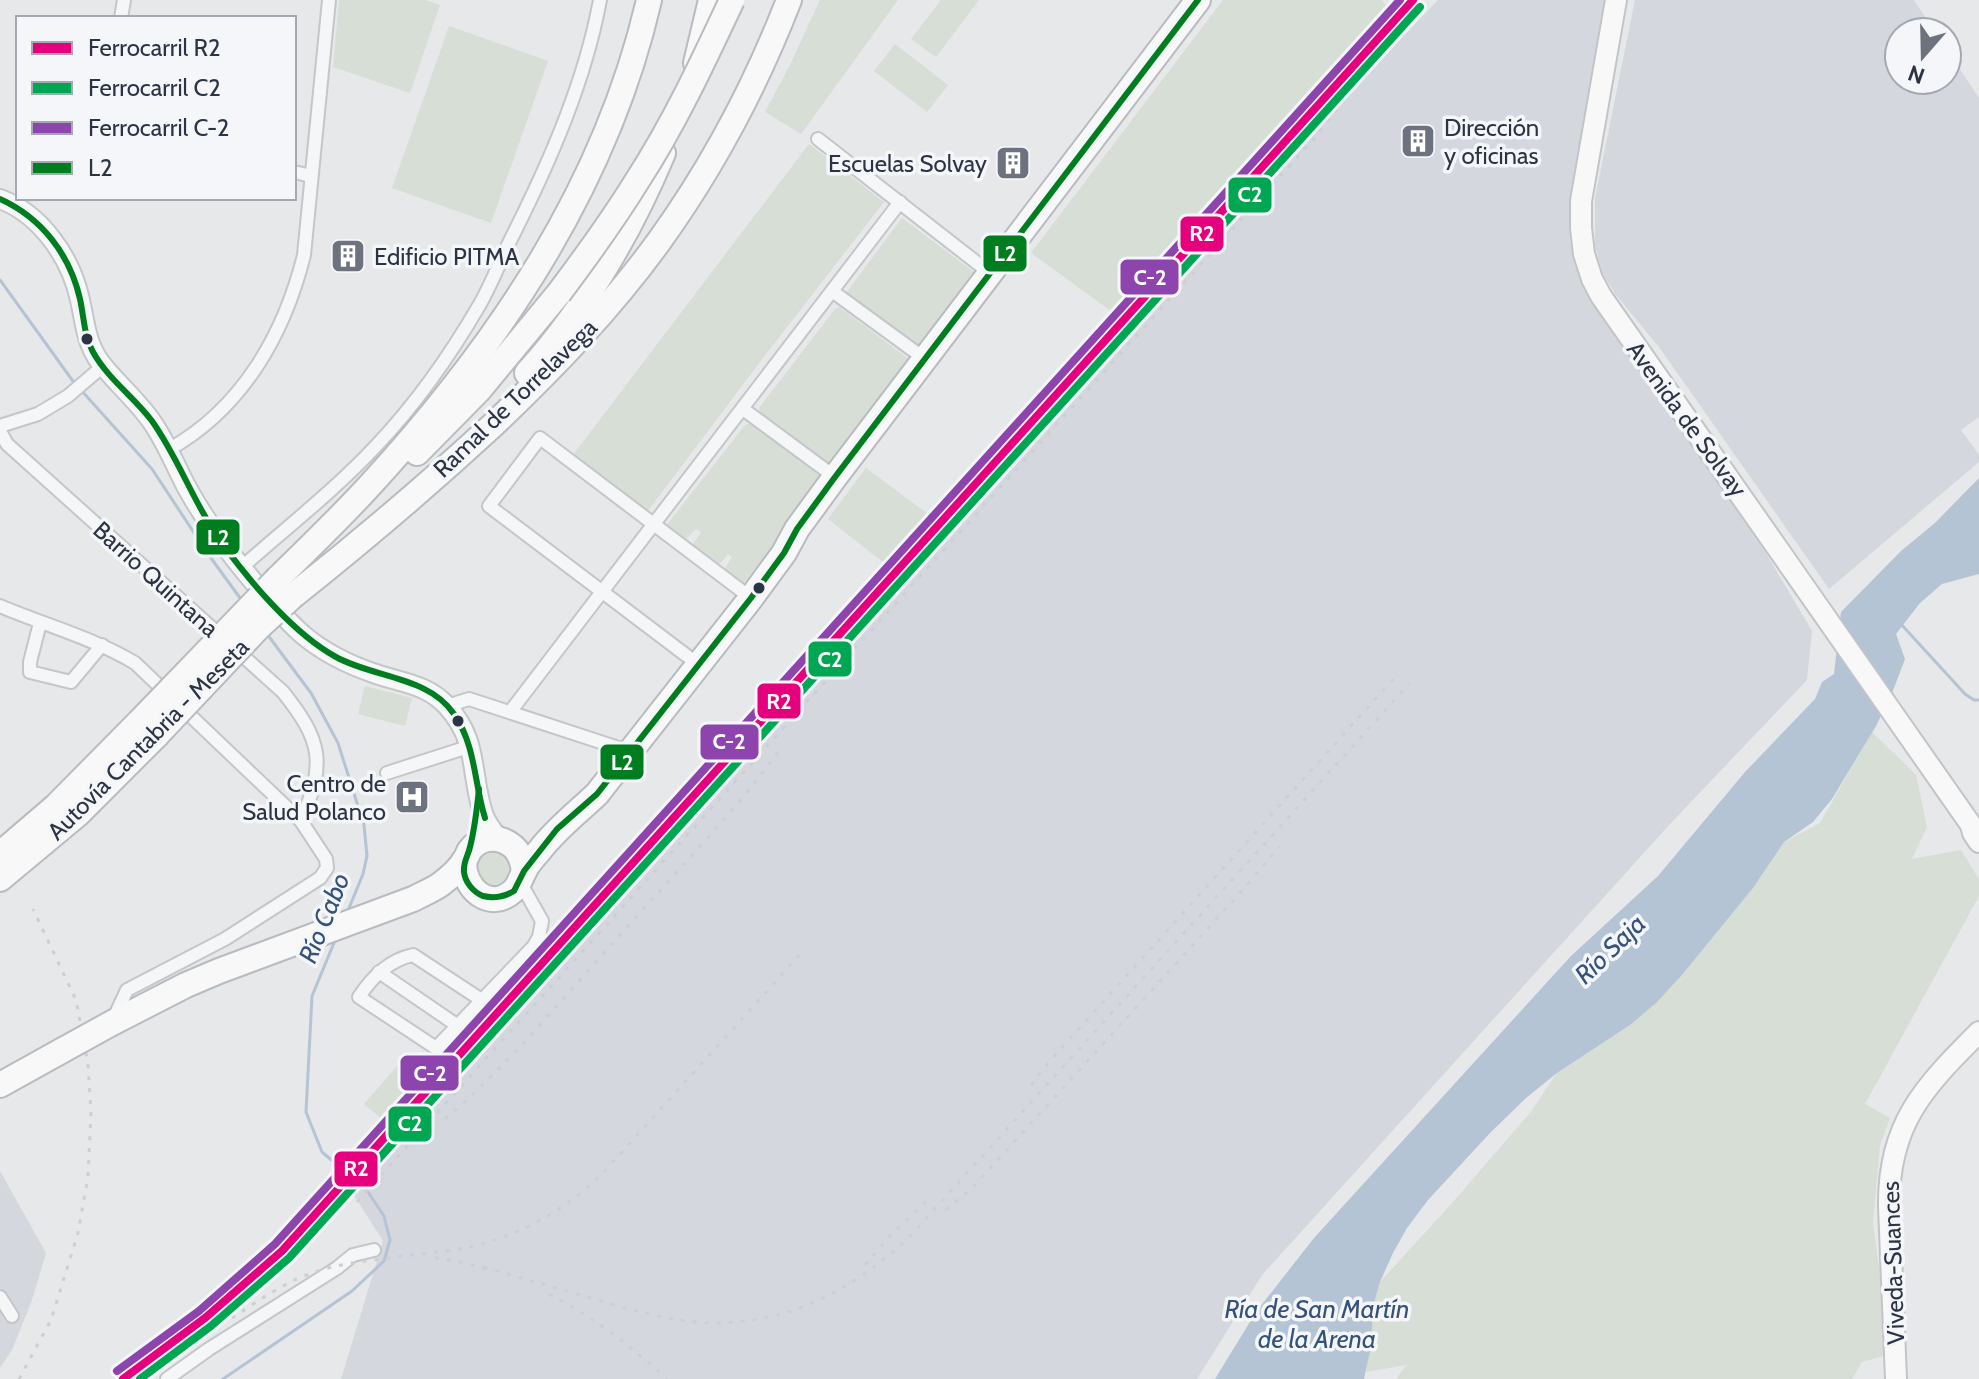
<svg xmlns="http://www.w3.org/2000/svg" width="1979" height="1379" font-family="Cabin,sans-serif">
<rect width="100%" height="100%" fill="#e6e8ea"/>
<g fill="#d4d7dd">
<polygon points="1438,0 1607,0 1569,216 1570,240 1575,266 1593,303 1636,368 1738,506 1812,631 1807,680 1670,824 1262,1275 1197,1379 341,1379 383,1241 352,1192 991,480 1242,204"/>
<polygon points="1635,0 1914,0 1935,32 1899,32 1899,80 1947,80 1947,50 1979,98 1979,417 1961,430 1979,455 1979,462 1829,589 1659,347 1616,295 1605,278 1599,261 1595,244 1595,198"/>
<polygon points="0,1171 46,1253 32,1300 12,1350 0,1368"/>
</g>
<g fill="#d6ded6">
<polygon points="339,0 425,0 440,5 410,93 333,67"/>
<polygon points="820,0 898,0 801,134 765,112 790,65"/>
<polygon points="941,0 979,0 936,57 911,39"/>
<polygon points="1223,0 1382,0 1389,11 1115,314 1031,253"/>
<polygon points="449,26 548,61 491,223 392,188"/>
<polygon points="895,44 948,85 927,112 874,71"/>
<polygon points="809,144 884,202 763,358 647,512 573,455"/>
<polygon points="902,218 979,276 922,350 846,293"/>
<polygon points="839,307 910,360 833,465 829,464 760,412 759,408 835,309"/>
<polygon points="751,423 755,425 821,477 821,483 742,585 725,572 725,569 732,557 728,554 718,566 692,546 701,532 696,529 684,541 666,526 745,425"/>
<polygon points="866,468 932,517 888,566 828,519"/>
<polygon points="365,686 412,698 405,726 358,714"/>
<polygon points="1872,732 1916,775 1927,827 1912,859 1961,850 1979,879 1979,896 1865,1104 1890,1118 1880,1145 1873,1223 1882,1289 1884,1356 1862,1362 1852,1379 1396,1379 1406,1365 1366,1372 1374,1303 1380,1282 1453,1202 1530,1113 1557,1073 1630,1025 1682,975 1753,888 1784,842 1820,823"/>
<circle cx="492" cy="868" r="17"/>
<polygon points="399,1064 421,1082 385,1122 364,1104"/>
</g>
<polygon fill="#b4c4d5" points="1979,478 1979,574 1942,584 1920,603 1896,634 1905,659 1892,693 1876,726 1832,799 1813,822 1784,842 1753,888 1682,975 1656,1003 1630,1025 1557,1073 1526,1098 1490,1133 1428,1200 1407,1228 1393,1253 1380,1282 1374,1303 1370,1351 1364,1379 1215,1379 1256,1312 1314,1238 1571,956 1658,876 1745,772 1815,699 1822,682 1834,674 1841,612 1901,551 1935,523"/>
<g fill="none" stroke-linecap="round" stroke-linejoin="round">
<g stroke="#b4c4d5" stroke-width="3">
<polyline points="0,280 75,384"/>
<polyline points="80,389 152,469 208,554 243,602"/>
<polyline points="1900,623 1965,694 1974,700 1979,700"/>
<polyline points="267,634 311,693 338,743 364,825 367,856 363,874 347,913"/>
<polyline points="223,1379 352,1291 384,1261 390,1240 384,1216 366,1189 322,1152 306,1112 312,996 336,938"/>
</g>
<g stroke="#c4c6c8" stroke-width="16">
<g id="street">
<polyline points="121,18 124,0"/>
<polyline points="818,139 990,273"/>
<polyline points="294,172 311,176"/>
<polyline points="832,291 925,359"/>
<polyline points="743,409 835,477"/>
<polyline points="0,426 38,414 68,396 103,366"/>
<path d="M0,431L7,444L283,692C322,741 326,763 301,821"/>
<path d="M168,450C242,409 284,335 304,255L329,0"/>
<path d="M241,568C286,528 335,490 376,446C416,404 451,354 480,304C493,281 502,256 514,233C551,159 585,81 600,0"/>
<path d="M0,606C45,625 93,638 135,663L301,821L326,859L327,868L320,878L225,939L127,990L113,1020"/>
<polyline points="40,623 30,662 30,672 71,682 102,645"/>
<polyline points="699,665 489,506 540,438 751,598"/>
<polyline points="447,706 469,699 631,752"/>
<polyline points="510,712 900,202"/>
<polyline points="387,773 471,746"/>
<polyline points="379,972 458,1026"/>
<path d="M483,1001L413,955C389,960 372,977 359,997L436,1048L533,947L539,937L542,921L520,882"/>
<polyline points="0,1297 12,1316"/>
<polyline points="167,1379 209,1349 337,1268 353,1255 374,1250"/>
</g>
</g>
<g stroke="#c4c6c8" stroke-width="22">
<path id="secondary" d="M0,199C41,214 71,258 80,300C85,322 86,343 100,362C116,383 137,400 152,422C166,442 175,465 186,486C208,526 235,561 264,594C277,608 288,622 302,634C324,653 349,665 376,674C402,683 427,684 447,706C479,741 470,773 483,813C486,823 493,831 499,839"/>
</g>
<g stroke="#c2c5c8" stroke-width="24">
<g id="primary">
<polyline points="1616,0 1581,201 1581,228 1584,254 1592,279 1601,296 1971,825 1973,833 1979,842"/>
<path d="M1896,1379L1889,1206C1888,1124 1924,1087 1979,1032"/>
</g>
</g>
<g stroke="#b8bbbf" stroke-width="28">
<g id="highway">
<polyline points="696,63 711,0"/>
<path d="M527,373C586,308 629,234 663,153"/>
<polyline points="417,453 479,390 559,293"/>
<path d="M278,578C310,547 342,516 372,483C499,344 606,186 649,0"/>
<path d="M294,595C362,541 429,484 493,425C553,368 611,308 660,240C713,166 756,85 789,0"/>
<polyline points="0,854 56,806 139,722"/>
<path d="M464,861C463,889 490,912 513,891C520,885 520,878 525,870C528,863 535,856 540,850C556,829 577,813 597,794L751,598L784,553L797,529L835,477L1198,0"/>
<polyline points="0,879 78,814 157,735"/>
<path d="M112,1023L186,985L219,971L413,899C422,894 433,890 441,884C449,878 459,869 464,861C467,858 467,854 470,850C478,839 492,836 504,841C518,847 522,858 524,871"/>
<polyline points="0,1085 63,1050"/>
</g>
</g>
<use href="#street" stroke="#f5f6f7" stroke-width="12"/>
<use href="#secondary" stroke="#f8f8f8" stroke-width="18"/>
<use href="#primary" stroke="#f8f8f8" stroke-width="20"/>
<use href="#highway" stroke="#f8f8f8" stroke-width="24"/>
<g stroke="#cecfd2" stroke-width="3" stroke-dasharray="4 8" stroke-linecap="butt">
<polyline points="1031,1085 1048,1063 1398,674"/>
<path d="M445,1119C509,1065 562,999 618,937C672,876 730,818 778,752"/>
<polyline points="357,1202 1312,141 1349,94"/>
<polyline points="946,1210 974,1186 1232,902 1280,846"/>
<polyline points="435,1258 456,1261 494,1271"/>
<polyline points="865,1265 891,1235 932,1196"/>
<path d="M484,1267C525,1279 566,1291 608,1303C637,1311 667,1320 698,1322C781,1329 854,1291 912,1234L1409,684"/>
<path d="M549,1294C593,1317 631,1346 667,1379"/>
<path d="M232,1318C259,1300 288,1280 318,1271C346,1262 375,1260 403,1256C429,1253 456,1251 482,1244C527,1232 568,1207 602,1174L804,950"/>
<polyline points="19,1379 51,1320 78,1233 88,1177 91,1113 88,1064 76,1000 33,909"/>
<polyline points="132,1379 218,1317 248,1292 286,1255 1421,0"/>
</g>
<g stroke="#b8bbbf" stroke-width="28" stroke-linecap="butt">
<g id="highway-bridge">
<path d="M559,293C586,257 613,220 637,181C674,124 703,62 732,0"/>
<polyline points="139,722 278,578"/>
<polyline points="157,735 258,628 294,595"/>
<polyline points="63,1050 112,1023"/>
</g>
</g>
<use href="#highway-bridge" stroke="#f8f8f8" stroke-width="24"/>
<g stroke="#f4f6f9" stroke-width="12">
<g id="bus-1">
<path d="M0,199C42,218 70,255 80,299C84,317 84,336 93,352C108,379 134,397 152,421C179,459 194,504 221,542C250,582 294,634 336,657C374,678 428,676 454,714C476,746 474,783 485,818"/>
<path d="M479,789C477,808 475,828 470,847C468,856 463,862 464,872C465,882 473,892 483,896C495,899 504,897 514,891L524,871L557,829L597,794L751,598L784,553L797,529L835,477L1198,0"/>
</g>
</g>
<use href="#bus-1" stroke="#007d1e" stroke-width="6"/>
<g stroke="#f4f6f9" stroke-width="14">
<polyline id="rail-1" points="123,1379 205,1318 282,1251 1413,0"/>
</g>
<g stroke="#f4f6f9" stroke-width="14">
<polyline id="rail-2" points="140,1379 211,1326 289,1258 1420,7"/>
</g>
<g stroke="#f4f6f9" stroke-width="14">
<polyline id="rail-3" points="117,1371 199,1311 275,1244 1400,0"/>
</g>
<use href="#rail-1" stroke="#e5007d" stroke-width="8"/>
<use href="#rail-2" stroke="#00a651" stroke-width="8"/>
<use href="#rail-3" stroke="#8e44ad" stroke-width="8"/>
</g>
<defs>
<g id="building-square" transform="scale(1.8)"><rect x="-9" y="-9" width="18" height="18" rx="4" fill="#6c737f" stroke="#f4f6f9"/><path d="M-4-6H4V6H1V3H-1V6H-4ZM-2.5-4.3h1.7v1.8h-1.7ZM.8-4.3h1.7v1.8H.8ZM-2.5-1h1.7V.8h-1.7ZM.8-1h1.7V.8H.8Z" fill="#fff"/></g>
<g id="hospital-square" transform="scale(1.8)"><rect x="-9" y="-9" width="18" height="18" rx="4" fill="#6c737f" stroke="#f4f6f9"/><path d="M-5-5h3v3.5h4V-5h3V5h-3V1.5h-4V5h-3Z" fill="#fff"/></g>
</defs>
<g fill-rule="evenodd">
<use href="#building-square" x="1418" y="141"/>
<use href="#building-square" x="1013" y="163"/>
<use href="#building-square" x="348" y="256"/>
<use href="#hospital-square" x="412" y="797"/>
</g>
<g fill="#2b3445" stroke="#f4f6f9" stroke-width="3">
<circle cx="87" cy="339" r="7"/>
<circle cx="759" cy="588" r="7"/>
<circle cx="458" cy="721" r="7"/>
</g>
<g text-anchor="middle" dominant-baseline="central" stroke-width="7" stroke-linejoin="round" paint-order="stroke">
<g font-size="24" fill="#2b3445" stroke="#f4f6f9" text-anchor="start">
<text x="1444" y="127">Dirección<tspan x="1444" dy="28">y oficinas</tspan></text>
<text x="987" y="163" text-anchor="end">Escuelas Solvay</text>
<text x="374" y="256">Edificio PITMA</text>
<text x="386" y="783" text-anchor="end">Centro de<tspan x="386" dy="28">Salud Polanco</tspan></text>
</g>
<g font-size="24" fill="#2b3445" stroke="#f4f6f9">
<text transform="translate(515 398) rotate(-44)">Ramal de Torrelavega</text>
<text transform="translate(1687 419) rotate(54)">Avenida de Solvay</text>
<text transform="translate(156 579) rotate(42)">Barrio Quintana</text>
<text transform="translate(148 739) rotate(-45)">Autovía Cantabria - Meseta</text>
<text transform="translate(1893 1263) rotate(-92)">Viveda-Suances</text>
</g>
<g font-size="26" font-style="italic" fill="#34527a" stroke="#f4f6f9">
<text transform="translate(324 918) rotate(-68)">Río Cabo</text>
<text transform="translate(1610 949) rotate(-44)">Río Saja</text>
<text x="1317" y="1309">Ría de San Martín<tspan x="1317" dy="30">de la Arena</tspan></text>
</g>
</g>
<g stroke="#f4f6f9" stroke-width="3">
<rect x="1227" y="176" width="46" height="38" rx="8" fill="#00a651"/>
<rect x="1179" y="215" width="46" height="38" rx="8" fill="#e5007d"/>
<rect x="982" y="234" width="46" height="39" rx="8" fill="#007d1e"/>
<rect x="1119" y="258" width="61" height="38" rx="8" fill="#8e44ad"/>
<rect x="195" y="518" width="46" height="38" rx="8" fill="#007d1e"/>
<rect x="807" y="640" width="46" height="38" rx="8" fill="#00a651"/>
<rect x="756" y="682" width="46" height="38" rx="8" fill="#e5007d"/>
<rect x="699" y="723" width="61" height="38" rx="8" fill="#8e44ad"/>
<rect x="599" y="743" width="46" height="38" rx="8" fill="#007d1e"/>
<rect x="399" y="1054" width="61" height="38" rx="8" fill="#8e44ad"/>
<rect x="387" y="1105" width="46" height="38" rx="8" fill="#00a651"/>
<rect x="333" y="1150" width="46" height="38" rx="8" fill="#e5007d"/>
</g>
<g font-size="22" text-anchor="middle" font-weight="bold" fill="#fff">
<text x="1250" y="202">C2</text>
<text x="1202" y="241">R2</text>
<text x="1005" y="261">L2</text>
<text x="1150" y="285">C-2</text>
<text x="218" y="545">L2</text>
<text x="830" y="667">C2</text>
<text x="779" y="709">R2</text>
<text x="729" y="749">C-2</text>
<text x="622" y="770">L2</text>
<text x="430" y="1081">C-2</text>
<text x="410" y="1131">C2</text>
<text x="356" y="1176">R2</text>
</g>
<rect x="16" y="16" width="280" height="184" fill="#f4f6f9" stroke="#a4a8b1" stroke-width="2"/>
<rect x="32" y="42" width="40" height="12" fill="#e5007d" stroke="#a4a8b1" stroke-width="2"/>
<text x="88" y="56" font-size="24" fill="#2b3445">Ferrocarril R2</text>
<rect x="32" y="82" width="40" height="12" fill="#00a651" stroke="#a4a8b1" stroke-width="2"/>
<text x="88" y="96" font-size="24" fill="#2b3445">Ferrocarril C2</text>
<rect x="32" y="122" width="40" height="12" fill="#8e44ad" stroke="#a4a8b1" stroke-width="2"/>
<text x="88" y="136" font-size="24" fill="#2b3445">Ferrocarril C-2</text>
<rect x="32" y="162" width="40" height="12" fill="#007d1e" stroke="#a4a8b1" stroke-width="2"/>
<text x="88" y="176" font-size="24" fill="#2b3445">L2</text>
<g transform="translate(1923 56) rotate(200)"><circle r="38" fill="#f4f6f9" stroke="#a4a8b1" stroke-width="2"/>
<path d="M0-6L14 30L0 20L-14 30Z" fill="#6c737f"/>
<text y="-12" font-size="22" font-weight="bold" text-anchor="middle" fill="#2b3445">N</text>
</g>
</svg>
